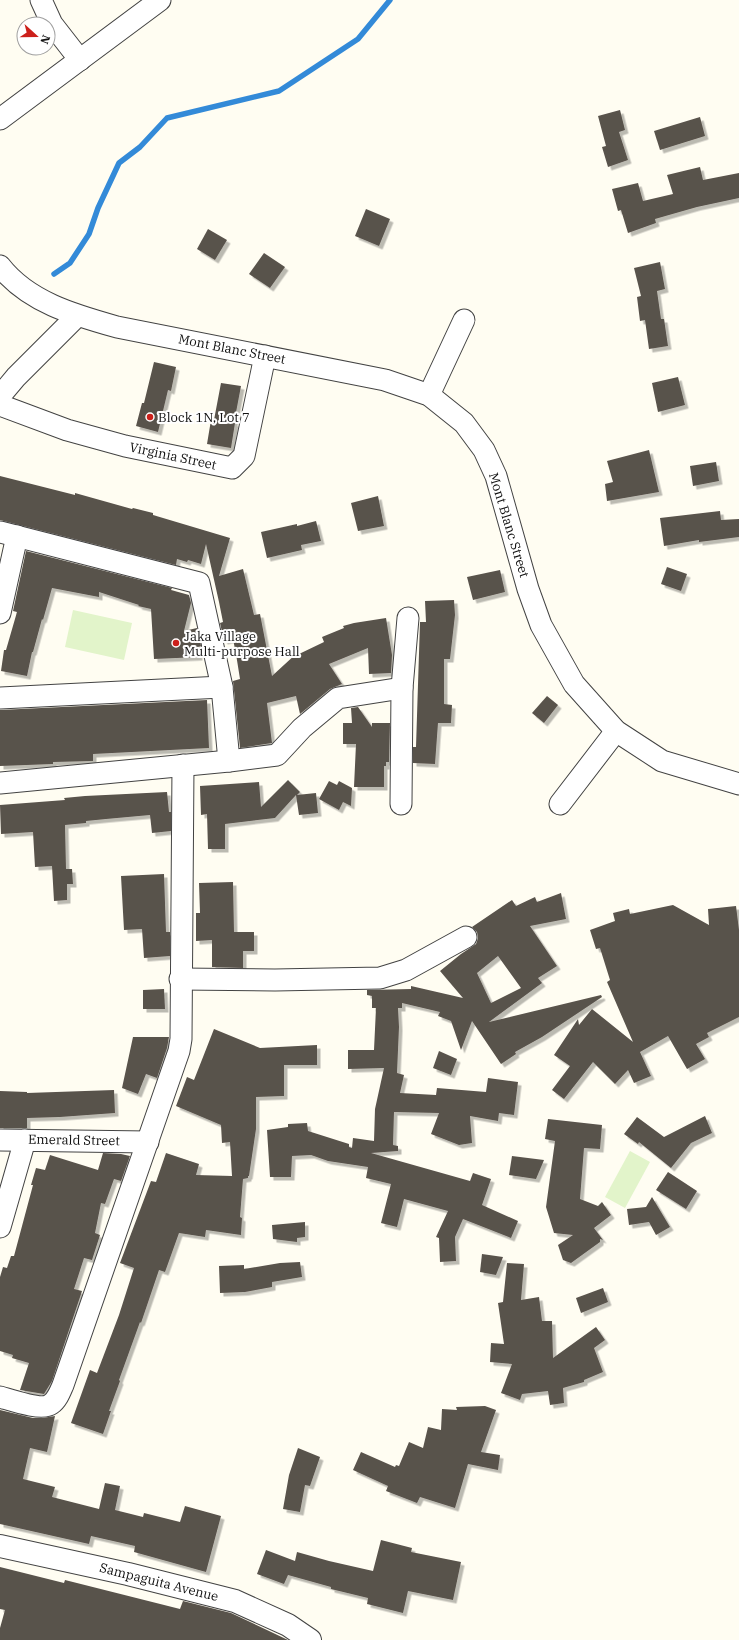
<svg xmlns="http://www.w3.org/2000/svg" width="739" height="1640" font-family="'IBM Plex Serif',serif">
<defs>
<filter id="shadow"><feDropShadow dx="3.5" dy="3.5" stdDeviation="0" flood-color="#0004"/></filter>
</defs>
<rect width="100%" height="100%" fill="#fffdf2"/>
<g fill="#e2f4ca">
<polygon points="73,610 132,623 124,660 65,647"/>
<polygon points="630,1151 650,1162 625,1208 605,1197"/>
</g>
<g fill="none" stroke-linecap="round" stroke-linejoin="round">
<polyline stroke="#338ad8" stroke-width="5.5" points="54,274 70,263 89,234 98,208 119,163 140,147 167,118 279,91 358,39 390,0"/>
</g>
<g fill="#59524b" fill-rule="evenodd" filter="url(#shadow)">
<polygon points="620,110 625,130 619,132 628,160 608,167 602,147 606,146 598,116"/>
<polygon points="700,117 705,136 660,150 654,131"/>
<polygon points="700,167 703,180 739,173 739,198 697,207 655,219 656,223 628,233 621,210 618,211 612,189 638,183 643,201 673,194 667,175"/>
<polygon points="366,209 390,219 379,246 355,236"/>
<polygon points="208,229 227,240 215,260 197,249"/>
<polygon points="264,253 285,267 270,288 249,274"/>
<polygon points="660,262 665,289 657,291 661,319 664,319 668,346 649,349 645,320 640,321 637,297 641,296 634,268"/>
<polygon points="154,362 176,367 171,391 168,390 158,432 136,426 142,403 144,403"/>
<polygon points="678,377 685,405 658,412 652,383"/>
<polygon points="221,383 241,386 234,423 235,423 231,448 207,444 211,420 214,420"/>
<polygon points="649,450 659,492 607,501 605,484 613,482 607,461"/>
<polygon points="716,462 719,481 693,486 690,466"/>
<polygon points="0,476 75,495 75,493 132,509 133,508 153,513 153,515 230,538 219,576 243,569 254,615 260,614 272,676 297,653 299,654 324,642 322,637 344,628 343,626 354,623 386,618 392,655 391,673 369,674 368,648 329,664 342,684 330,689 300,714 296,696 267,703 272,743 240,748 233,681 240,679 236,654 233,639 224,641 220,623 223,622 219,602 206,544 201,564 188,560 187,562 177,559 176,565 0,520"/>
<polygon points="378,496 384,526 358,531 351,503"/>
<polygon points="720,511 721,520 739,519 739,537 699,542 699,540 664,546 660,518"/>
<polygon points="316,521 321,541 301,545 302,550 267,558 261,532 297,524 297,526"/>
<polygon points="26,551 172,588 171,590 189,595 191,603 184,631 197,628 201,646 198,647 199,657 154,659 151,609 138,606 139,605 99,592 99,597 52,588 43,620 42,619 33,652 32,652 27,676 1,671 4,650 6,650 17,612 13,611"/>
<polygon points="667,567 687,574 681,591 661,584"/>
<polygon points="500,570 505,592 473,600 467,577"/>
<polygon points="454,600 455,615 450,659 444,659 444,704 452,705 451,723 438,723 435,764 413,763 413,747 416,747 420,622 426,622 425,601"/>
<polygon points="547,696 558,705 544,723 532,713"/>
<polygon points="207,700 209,748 93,754 93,761 53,762 53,764 0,766 0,710"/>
<polygon points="358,707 372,727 372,723 390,723 389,762 386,762 386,766 384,766 384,787 354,787 356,744 343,744 343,723 352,723 351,708"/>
<polygon points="288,780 300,792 297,795 316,793 318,813 299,815 296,795 275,818 225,824 225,849 208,849 207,814 201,815 200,786 259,782 261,807"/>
<polygon points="329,781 337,785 339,781 352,788 351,806 343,802 339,810 319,799"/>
<polygon points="167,792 169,812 171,812 171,831 152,833 150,815 106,819 86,821 86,823 65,825 66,869 72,869 73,884 67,884 67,900 54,901 52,866 35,867 33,832 1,834 0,805 65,800 64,798 85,796"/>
<polygon points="164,874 166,932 170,932 170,956 144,958 142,929 124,930 121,876"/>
<polygon points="233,882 234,932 254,932 254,951 243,951 243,968 212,967 212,940 196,941 196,913 200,913 199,883"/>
<path d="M561,893L566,919L530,926L557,966L538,978L542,983L489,1022L601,995L602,997L542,1037L515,1052L516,1054L501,1064L472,1021L461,1050L451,1021L438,1016L440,1012L402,1003V1008H398L399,1027L397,1073L404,1075L400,1093L436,1095L437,1088L486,1092L488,1078L518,1082L514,1115L499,1113L498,1121L470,1116L472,1143L459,1145L431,1134L439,1113L394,1112L393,1145L398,1146V1151L371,1153L470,1181L473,1173L491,1179L482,1205L518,1221L511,1238L463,1219L455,1237L456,1261L440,1262L439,1238L436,1237L448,1211L404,1199L397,1227L381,1223L391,1184L366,1178L368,1167L328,1161L311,1155L292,1156L291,1177H270L267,1130L288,1127V1124L307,1123L308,1131L349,1144V1147L352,1148L353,1138L374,1141L375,1109L384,1068L348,1069V1050H374L376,1008H372V996L367,995V990L411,989V986L463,998L440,971L461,954L476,944L478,938L477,932L472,927L512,900L516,906L535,897L537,902ZM498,956L521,988L491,1003L477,973Z"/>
<polygon points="673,905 709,925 708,909 736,906 739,930 739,1017 707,1033 709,1037 696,1044 705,1059 687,1069 668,1036 640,1052 651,1076 634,1083 628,1070 615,1084 593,1062 564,1099 552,1090 570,1066 554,1055 578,1019 579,1025 592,1009 633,1042 607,982 610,980 600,948 596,949 590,930 615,921 613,913 629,909 630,914"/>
<polygon points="164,989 165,1009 143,1009 143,990"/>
<polygon points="214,1029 260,1048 317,1045 317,1065 284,1065 284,1096 256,1097 256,1129 249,1176 248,1176 248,1178 243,1179 240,1217 242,1218 241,1235 206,1230 205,1237 179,1233 165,1272 159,1270 141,1323 140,1322 119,1380 120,1381 109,1411 111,1411 103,1434 71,1423 90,1370 97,1373 119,1315 134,1268 120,1263 151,1181 156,1182 166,1153 199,1164 196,1175 232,1176 230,1142 222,1143 221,1125 176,1106 187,1077 194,1080"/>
<polygon points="133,1037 169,1037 167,1048 157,1078 146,1074 138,1094 122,1088"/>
<polygon points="439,1051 457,1059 451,1075 433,1068"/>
<polygon points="114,1090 115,1113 60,1117 27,1118 27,1128 0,1128 0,1091 27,1092 27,1093"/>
<polygon points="705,1116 712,1133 691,1143 671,1168 639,1142 638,1144 624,1134 637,1117 664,1137"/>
<polygon points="548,1119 602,1125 600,1149 584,1148 580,1199 598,1206 602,1202 611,1215 594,1228 603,1240 600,1239 600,1242 571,1263 563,1260 558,1245 573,1235 554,1233 546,1207 555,1141 545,1139"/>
<polygon points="103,1153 121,1154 130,1156 121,1181 114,1179 105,1204 101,1203 95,1233 100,1235 92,1260 84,1258 74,1289 82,1291 52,1381 44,1394 20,1390 29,1363 12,1358 13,1355 0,1351 0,1277 3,1267 7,1268 11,1256 14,1256 33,1185 31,1185 36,1168 45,1170 50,1155 98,1170"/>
<polygon points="512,1156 544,1160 536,1179 509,1175"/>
<polygon points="668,1172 697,1191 686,1209 656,1190"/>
<polygon points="652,1197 670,1227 656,1235 649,1222 629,1225 627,1209 646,1207"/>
<polygon points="305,1222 305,1237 297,1238 297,1242 273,1239 272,1225"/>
<polygon points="482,1254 503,1257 496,1275 480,1272"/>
<polygon points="300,1262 302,1277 272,1282 272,1287 245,1292 220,1293 219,1266 244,1265 244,1269 280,1263"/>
<polygon points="507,1263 524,1264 521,1300 539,1297 542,1321 552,1321 553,1358 596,1327 605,1340 594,1348 603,1372 584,1380 584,1382 563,1388 564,1403 550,1405 548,1391 522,1394 520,1400 501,1393 512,1364 490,1362 491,1343 504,1344 498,1303 503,1302"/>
<polygon points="603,1288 608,1302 581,1313 576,1298"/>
<polygon points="485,1406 496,1410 481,1452 500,1455 498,1470 468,1464 455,1508 420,1497 417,1503 386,1491 388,1486 353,1470 361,1452 395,1467 396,1465 399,1466 409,1442 423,1448 428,1427 441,1430 442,1409 457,1410 456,1407"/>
<polygon points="0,1410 33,1418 42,1418 55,1416 47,1452 30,1448 23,1479 55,1487 52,1497 99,1509 105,1483 120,1486 115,1510 143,1517 144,1513 180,1522 185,1506 221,1516 206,1572 134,1552 135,1546 91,1536 89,1544 0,1524"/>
<polygon points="298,1448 320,1457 310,1486 305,1485 300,1512 283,1509 289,1475"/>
<polygon points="381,1540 412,1548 411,1552 461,1562 453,1600 408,1591 403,1613 367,1604 368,1598 331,1589 331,1587 288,1575 284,1584 257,1574 266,1550 295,1561 297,1552 329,1561 373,1571"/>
<polygon points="0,1567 64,1583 65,1580 180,1609 183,1601 231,1613 288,1640 0,1640 0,1628 5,1610 0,1609"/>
</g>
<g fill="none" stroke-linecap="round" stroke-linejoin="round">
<g stroke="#434343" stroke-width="23">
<g id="minor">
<polyline points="41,0 52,24 80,60"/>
<polyline points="0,119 160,0"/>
<path d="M0,266C28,302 74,315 117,327L385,380L429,395L464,423L484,450L496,476L528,589L541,625L574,684L616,731L662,761L739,784"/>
<polyline points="429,395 464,320"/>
<polyline points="0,396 16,377 77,316"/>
<polyline points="0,405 67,430 125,446 232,468 244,456 265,356"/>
<polyline points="0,532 199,583 222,687 229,761"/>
<polyline points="0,613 17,536"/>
<polyline points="0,698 222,687"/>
<polyline points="0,783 229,761 277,755 302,728 338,698 402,688"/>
<polyline points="401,804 402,688 408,618"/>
<polyline points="560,804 616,731"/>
<polyline points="180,979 275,980 380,978 406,970 466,937"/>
<polyline points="0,1140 148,1142"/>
<polyline points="0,1227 25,1140"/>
<path d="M0,1397C11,1400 42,1411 51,1404C57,1400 60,1392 63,1385L179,1051L181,1039L183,765"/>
</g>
</g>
<g stroke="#434343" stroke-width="24">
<polyline id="tertiary" points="0,1546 128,1574 235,1601 288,1625 310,1640"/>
</g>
<use href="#minor" stroke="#fff" stroke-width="21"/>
<use href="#tertiary" stroke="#fff" stroke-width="22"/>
</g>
<g fill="#cc201b" stroke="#fff" stroke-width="1.5">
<circle cx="150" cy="417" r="4"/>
<circle cx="176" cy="643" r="4"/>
</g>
<g text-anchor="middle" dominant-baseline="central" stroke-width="4" stroke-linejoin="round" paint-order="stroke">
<g font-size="13" fill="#101010" stroke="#fff">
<text transform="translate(232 349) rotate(11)">Mont Blanc Street</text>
<text transform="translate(173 456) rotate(12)">Virginia Street</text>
<text transform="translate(509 525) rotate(73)">Mont Blanc Street</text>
<text transform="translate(74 1140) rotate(1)">Emerald Street</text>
<text transform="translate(159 1582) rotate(14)">Sampaguita Avenue</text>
</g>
<g font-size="13" fill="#101010" stroke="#fff" text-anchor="start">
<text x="158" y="417">Block 1N, Lot 7</text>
<text x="184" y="636">Jaka Village<tspan x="184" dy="15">Multi-purpose Hall</tspan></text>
</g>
</g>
<g transform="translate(36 36) rotate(111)"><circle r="19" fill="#ffffff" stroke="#9f9f9f"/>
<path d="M0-3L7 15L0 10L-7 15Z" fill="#cc201b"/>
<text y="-6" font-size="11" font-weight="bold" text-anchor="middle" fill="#101010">N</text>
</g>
</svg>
